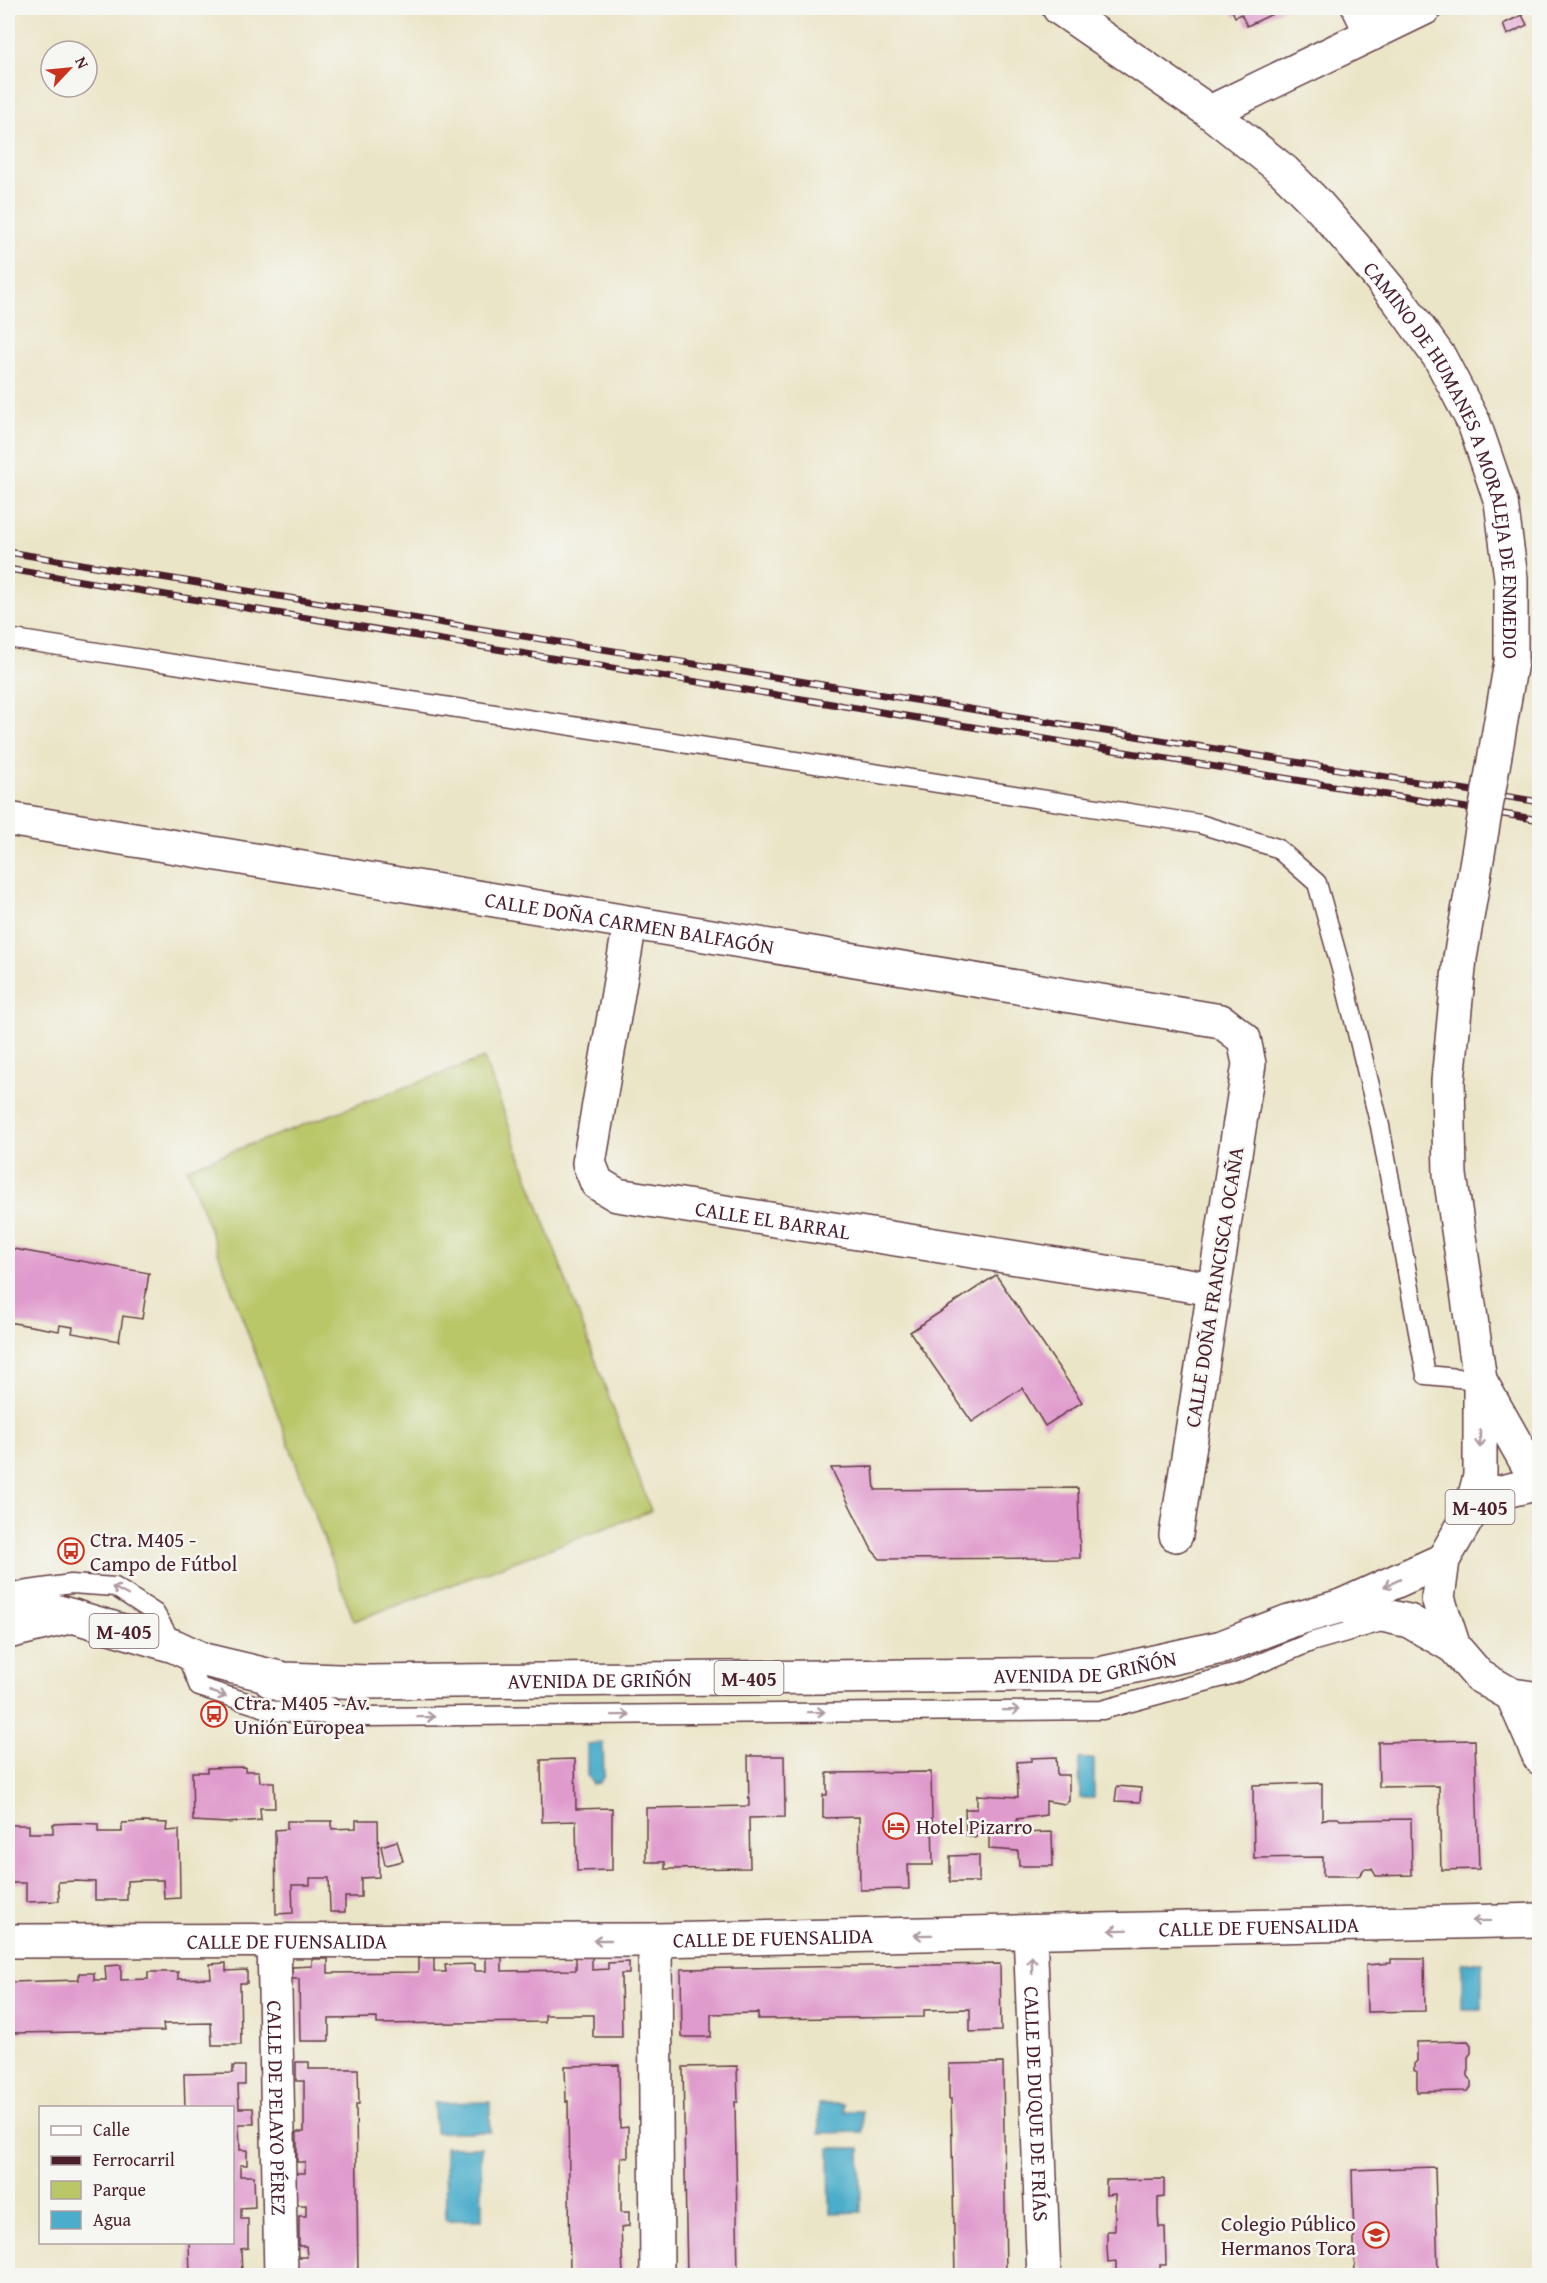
<svg xmlns="http://www.w3.org/2000/svg" width="1547" height="2283" font-family="'Gentium Book Plus',serif">
<rect width="100%" height="100%" fill="#f6f6f2"/>
<filter id="ink" filterUnits="userSpaceOnUse"><feTurbulence type="fractalNoise" baseFrequency=".0167" numOctaves="2"/><feDisplacementMap in="SourceGraphic" scale="12" xChannelSelector="R" yChannelSelector="G"/><feConvolveMatrix kernelMatrix="1 2 1 2 8 2 1 2 1" color-interpolation-filters="sRGB"/></filter>
<filter id="wash" filterUnits="userSpaceOnUse"><feTurbulence type="fractalNoise" baseFrequency=".008" numOctaves="4" result="noise"/><feDisplacementMap in="SourceGraphic" scale="24" xChannelSelector="R" yChannelSelector="G"/><feGaussianBlur stdDeviation="1.35" result="paint"/><feColorMatrix in="noise" values="0 0 0 0 0 0 0 0 0 0 0 0 0 0 0 0 0 1.4 0 .05"/><feComposite in="paint" operator="in"/></filter>
<g filter="url(#wash)">
<rect width="100%" height="100%" fill="#ebe5c8"/>
<polygon fill="#b9c769" stroke="#82734a" stroke-width="1.5" points="484,1058 651,1511 354,1621 187,1168"/>
<g fill="#4badca" stroke="#4a667a" stroke-width="1.5">
<polygon points="603,1743 604,1776 599,1783 593,1784 587,1776 587,1744"/>
<polygon points="1079,1759 1094,1759 1094,1798 1080,1798"/>
<rect x="1462" y="1963" width="20" height="46"/>
<polygon points="490,2102 490,2132 435,2132 434,2103"/>
<polygon points="819,2104 843,2104 844,2111 862,2111 863,2132 819,2133"/>
<polygon points="445,2147 481,2147 482,2220 446,2220"/>
<polygon points="829,2148 860,2148 861,2212 830,2213"/>
</g>
<g id="blocks">
<g fill="#e09bcd">
<polygon points="1231,8 1285,8 1247,26 1241,14 1235,17"/>
<polygon points="1522,15 1527,25 1507,35 1503,24"/>
<polygon points="8,1248 149,1273 142,1319 123,1316 119,1341 72,1333 73,1327 60,1325 59,1331 8,1322"/>
<polygon points="996,1275 1082,1402 1045,1426 1022,1388 972,1422 910,1332"/>
<polygon points="873,1467 875,1490 1078,1488 1080,1558 880,1559 872,1550 831,1468"/>
<polygon points="1475,1740 1479,1869 1441,1870 1439,1786 1379,1787 1378,1742"/>
<polygon points="748,1756 784,1756 785,1810 785,1817 749,1818 750,1868 665,1869 665,1862 646,1862 646,1808 749,1806"/>
<polygon points="1056,1757 1057,1775 1069,1775 1069,1801 1065,1804 1046,1801 1046,1815 1017,1819 1018,1833 1052,1832 1053,1866 1019,1866 1018,1851 989,1849 989,1835 978,1835 975,1838 966,1835 965,1809 977,1809 977,1795 1018,1797 1017,1762 1031,1761 1031,1758"/>
<polygon points="575,1759 576,1809 612,1808 612,1870 577,1871 576,1821 542,1822 541,1760"/>
<polygon points="245,1767 245,1771 259,1771 260,1782 274,1782 275,1808 260,1808 261,1820 227,1823 193,1821 192,1772 207,1772 207,1768"/>
<polygon points="931,1772 933,1865 908,1865 909,1889 860,1890 859,1817 823,1818 823,1795 827,1795 827,1773"/>
<polygon points="1322,1783 1322,1821 1328,1818 1338,1818 1340,1820 1411,1819 1412,1875 1376,1876 1372,1869 1364,1869 1359,1876 1323,1876 1323,1857 1254,1858 1253,1785"/>
<polygon points="1117,1786 1141,1788 1140,1802 1115,1801"/>
<polygon points="356,1820 378,1820 379,1877 361,1878 361,1897 345,1897 345,1912 330,1912 329,1878 310,1878 310,1885 292,1885 293,1913 276,1914 275,1830 287,1829 287,1821 332,1821 332,1829 356,1828"/>
<polygon points="75,1823 98,1824 98,1832 122,1832 122,1823 144,1822 167,1823 166,1831 179,1830 180,1898 164,1899 163,1880 145,1880 127,1881 127,1900 95,1900 95,1882 76,1881 58,1882 59,1901 26,1902 26,1883 8,1883 8,1825 29,1825 29,1833 53,1833 53,1824"/>
<polygon points="397,1841 403,1861 385,1865 381,1846"/>
<polygon points="979,1855 979,1882 950,1882 950,1856"/>
<polygon points="576,1955 592,1955 592,1970 608,1969 608,1963 629,1962 629,1974 621,1974 622,2037 593,2037 593,2015 545,2015 545,2022 377,2024 377,2018 329,2019 329,2041 300,2041 299,1979 292,1979 292,1967 312,1966 312,1959 328,1959 328,1973 418,1972 418,1958 434,1957 434,1972 446,1972 445,1965 475,1964 475,1971 486,1971 486,1957 502,1956 502,1971 576,1970"/>
<polygon points="1391,1959 1424,1959 1425,2011 1367,2012 1366,1965 1391,1963"/>
<polygon points="226,1963 226,1971 247,1970 247,1983 240,1983 241,2045 212,2045 211,2023 163,2024 164,2031 8,2033 8,1975 10,1975 11,1982 79,1980 79,1973 94,1973 94,1980 106,1980 105,1966 121,1965 121,1980 148,1979 148,1972 178,1972 178,1979 211,1978 210,1964"/>
<polygon points="1000,1964 1001,2031 970,2032 970,2009 924,2010 924,2017 758,2019 758,2013 711,2014 711,2037 682,2037 681,1969"/>
<polygon points="1468,2041 1471,2045 1471,2053 1468,2057 1468,2076 1471,2080 1471,2087 1468,2091 1417,2092 1417,2072 1414,2070 1414,2064 1417,2061 1417,2042"/>
<polygon points="296,2062 309,2062 309,2069 358,2069 359,2104 356,2104 358,2276 307,2276 307,2273 292,2273 292,2257 307,2257 306,2246 299,2246 299,2216 306,2216 306,2205 291,2205 290,2173 305,2173 305,2162 297,2162 297,2132 304,2132 304,2081 296,2081"/>
<polygon points="1003,2063 1006,2276 955,2276 951,2099 949,2099 949,2064"/>
<polygon points="619,2065 620,2128 628,2127 628,2158 621,2157 621,2212 629,2212 629,2226 621,2227 623,2276 570,2276 568,2101 566,2102 565,2066"/>
<polygon points="233,2066 245,2066 245,2085 238,2085 239,2108 253,2108 254,2124 239,2124 240,2150 247,2150 247,2165 240,2165 240,2176 254,2176 255,2207 241,2208 241,2219 248,2219 248,2248 241,2249 242,2276 190,2276 189,2242 232,2242 232,2108 185,2108 184,2074 233,2073"/>
<polygon points="737,2066 738,2102 735,2102 738,2276 687,2276 683,2067"/>
<polygon points="1435,2167 1438,2276 1355,2276 1352,2170"/>
<polygon points="1164,2179 1164,2197 1158,2198 1158,2214 1159,2227 1165,2227 1166,2265 1160,2265 1160,2276 1116,2276 1116,2262 1108,2263 1107,2247 1107,2231 1115,2231 1115,2194 1106,2195 1106,2180"/>
</g>
</g>
</g>
<g filter="url(#ink)">
<use href="#blocks" fill-opacity="0" stroke="#623d43" stroke-width="1.5"/>
<g fill="none" stroke-linecap="round" stroke-linejoin="round">
<g stroke="#623d43" stroke-width="21">
<g id="lane">
<polyline points="8,638 1200,824 1277,848 1317,883 1343,976 1380,1126 1426,1375 1480,1380"/>
<polyline points="15,1592 71,1584 115,1587 155,1613 174,1646"/>
<polyline points="185,1653 199,1687 278,1712 368,1717 1102,1710 1234,1674 1311,1642 1385,1621"/>
<polyline points="266,1687 283,1694 331,1707"/>
</g>
</g>
<g stroke="#623d43" stroke-width="36">
<g id="street">
<path id="s1" d="M1059,8L1210,112L1284,171L1319,206L1353,245L1399,301L1440,358L1474,423L1501,502L1511,578V662"/>
<polyline points="1359,8 1372,34"/>
<polyline points="1210,112 1425,8"/>
<path id="s2" d="M8,819L1221,1021L1244,1039L1249,1064L1176,1535"/>
<path id="s3" d="M630,923L589,1163L597,1183L617,1195L1214,1289"/>
<polyline points="1460,958 1448,1081 1450,1175 1480,1380 1480,1476 1470,1514"/>
<polyline points="1481,1382 1538,1483"/>
<path id="s4" d="M1030,1932L1044,2276"/>
<polyline points="655,1940 657,2276"/>
<path id="s5" d="M8,1941L655,1940L1540,1920"/>
<path id="s6" d="M274,1942L281,2276"/>
</g>
</g>
<g stroke="#623d43" stroke-width="36">
<polyline id="secondary" points="1512,1695 1540,1758"/>
</g>
<g stroke="#623d43" stroke-width="36">
<g id="primary">
<polyline points="1540,1483 1501,1492 1470,1514 1443,1560 1438,1598 1454,1647 1479,1676 1512,1695 1540,1699"/>
<path id="s7" d="M8,1597L174,1646L204,1660L284,1679L367,1682L1099,1674L1222,1647L1289,1621L1341,1606L1443,1560"/>
<polyline points="1341,1606 1409,1621 1454,1647"/>
<polyline points="8,1632 73,1616"/>
</g>
</g>
<use href="#lane" stroke="#fff" stroke-width="18"/>
<use href="#street" stroke="#fff" stroke-width="33"/>
<use href="#secondary" stroke="#fff" stroke-width="33"/>
<use href="#primary" stroke="#fff" stroke-width="33"/>
<g stroke="#4a1f2b" stroke-width="7">
<g id="rail">
<polyline points="8,552 1540,802"/>
<polyline points="8,569 1540,820"/>
</g>
</g>
<use href="#rail" stroke="#f6f6f2" stroke-width="4.5" stroke-dasharray="14" stroke-linecap="butt"/>
<g stroke="#623d43" stroke-width="36" stroke-linecap="butt">
<polyline id="street-bridge" points="1460,958 1511,662"/>
</g>
<use href="#street-bridge" stroke="#fff" stroke-width="33"/>
</g>
<defs><path id="oneway-shaft" d="M-6 0H5M1.5-3L5.5 0L1.5 3" fill="none" stroke-width="1.6" stroke-linecap="round" stroke-linejoin="round" transform="scale(1.5)"/></defs>
<g stroke="#ae9aa0">
<use href="#oneway-shaft" transform="translate(1480 1439) rotate(90)"/>
<use href="#oneway-shaft" transform="translate(1392 1583) rotate(156)"/>
<use href="#oneway-shaft" transform="translate(120 1591) rotate(-152)"/>
<use href="#oneway-shaft" transform="translate(218 1694) rotate(19)"/>
<use href="#oneway-shaft" transform="translate(1011 1710) rotate(-1)"/>
<use href="#oneway-shaft" transform="translate(816 1712) rotate(-1)"/>
<use href="#oneway-shaft" transform="translate(621 1715) rotate(-1)"/>
<use href="#oneway-shaft" transform="translate(426 1717) rotate(-1)"/>
<use href="#oneway-shaft" transform="translate(1481 1921) rotate(179)"/>
<use href="#oneway-shaft" transform="translate(1118 1930) rotate(179)"/>
<use href="#oneway-shaft" transform="translate(923 1935) rotate(179)"/>
<use href="#oneway-shaft" transform="translate(602 1940) rotate(180)"/>
<use href="#oneway-shaft" transform="translate(1032 1965) rotate(-92)"/>
</g>
</g>
<defs>
<g id="bus-ring" transform="scale(1.35)"><circle r="9.5" fill="#f6f6f2" stroke="#c8321e" stroke-width="1.5"/><path d="M-5-6H5V4H4V6H2V4H-2V6H-4V4H-5ZM-3.5-4V0h7V-4ZM-3.5 1.2v1.5H-2V1.2ZM2 1.2v1.5H3.5V1.2Z" fill="#c8321e"/></g>
<g id="hotel-ring" transform="scale(1.35)"><circle r="9.5" fill="#f6f6f2" stroke="#c8321e" stroke-width="1.5"/><path d="M-6-4.5h1.5V1H6V5H4.5V3h-9V5H-6ZM-4 0a1.8 1.8 0 1 1 3.6 0ZM.5 0V-2.5h3Q6-2.5 6 0Z" fill="#c8321e"/></g>
<g id="school-ring" transform="scale(1.35)"><circle r="9.5" fill="#f6f6f2" stroke="#c8321e" stroke-width="1.5"/><path d="M0-5L7-2L0 1L-7-2ZM-4 1L0 2.5L4 1V4Q0 6-4 4Z" fill="#c8321e"/></g>
</defs>
<g fill-rule="evenodd">
<use href="#bus-ring" x="71" y="1551"/>
<use href="#bus-ring" x="214" y="1714"/>
<use href="#hotel-ring" x="896" y="1826"/>
<use href="#school-ring" x="1376" y="2235"/>
</g>
<g text-anchor="middle" dominant-baseline="central" stroke-width="5" stroke-linejoin="round" paint-order="stroke">
<g fill="#f6f6f2" stroke="#7e6067" stroke-width="1.5">
<rect x="1445.5" y="1490" width="69" height="34" rx="4.5"/>
<rect x="89.5" y="1614" width="69" height="34" rx="4.5"/>
<rect x="714.5" y="1661" width="69" height="34" rx="4.5"/>
</g>
<g font-size="20" font-weight="bold" fill="#4a1f2b">
<text x="1480" y="1507">M-405</text>
<text x="124" y="1631">M-405</text>
<text x="749" y="1678">M-405</text>
</g>
<g font-size="21" fill="#4a1f2b" stroke="#f6f6f2">
<text stroke="none"><textPath href="#s1" startOffset="620">CAMINO DE HUMANES A MORALEJA DE ENMEDIO</textPath></text>
<text stroke="none"><textPath href="#s2" startOffset="630">CALLE DOÑA CARMEN BALFAGÓN</textPath></text>
<text stroke="none"><textPath href="#s3" startOffset="446">CALLE EL BARRAL</textPath></text>
<text transform="translate(1214 1287) rotate(-81)">CALLE DOÑA FRANCISCA OCAÑA</text>
<text stroke="none"><textPath href="#s7" startOffset="1090">AVENIDA DE GRIÑÓN</textPath></text>
<text stroke="none"><textPath href="#s7" startOffset="604">AVENIDA DE GRIÑÓN</textPath></text>
<text stroke="none"><textPath href="#s5" startOffset="1251">CALLE DE FUENSALIDA</textPath></text>
<text stroke="none"><textPath href="#s5" startOffset="765">CALLE DE FUENSALIDA</textPath></text>
<text stroke="none"><textPath href="#s5" startOffset="279">CALLE DE FUENSALIDA</textPath></text>
<text stroke="none"><textPath href="#s4" startOffset="172">CALLE DE DUQUE DE FRÍAS</textPath></text>
<text stroke="none"><textPath href="#s6" startOffset="166">CALLE DE PELAYO PÉREZ</textPath></text>
</g>
<g font-size="21" fill="#4a1f2b" stroke="#f6f6f2" text-anchor="start">
<text x="90" y="1539">Ctra. M405 -<tspan x="90" dy="24">Campo de Fútbol</tspan></text>
<text x="234" y="1702">Ctra. M405 - Av.<tspan x="234" dy="24">Unión Europea</tspan></text>
<text x="916" y="1826">Hotel Pizarro</text>
<text x="1356" y="2223" text-anchor="end">Colegio Público<tspan x="1356" dy="24">Hermanos Tora</tspan></text>
</g>
</g>
<rect width="1547" height="2283" fill="none" stroke="#f6f6f2" stroke-width="30"/>
<rect x="39" y="2106" width="195" height="138" fill="#f6f6f2" stroke="#b1a0a2" stroke-width="1.5"/>
<rect x="51" y="2126" width="30" height="9" fill="#ffffff" stroke="#b1a0a2" stroke-width="1.5"/>
<text x="93" y="2136" font-size="18" fill="#4a1f2b">Calle</text>
<rect x="51" y="2156" width="30" height="9" fill="#4a1f2b" stroke="#b1a0a2" stroke-width="1.5"/>
<text x="93" y="2166" font-size="18" fill="#4a1f2b">Ferrocarril</text>
<rect x="51" y="2181" width="30" height="18" fill="#b9c769" stroke="#b1a0a2" stroke-width="1.5"/>
<text x="93" y="2196" font-size="18" fill="#4a1f2b">Parque</text>
<rect x="51" y="2211" width="30" height="18" fill="#4badca" stroke="#b1a0a2" stroke-width="1.5"/>
<text x="93" y="2226" font-size="18" fill="#4a1f2b">Agua</text>
<g transform="translate(69 69) rotate(64)"><circle r="28" fill="#f6f6f2" stroke="#b1a0a2" stroke-width="1.5"/>
<path d="M0-4.5L10 22L0 15L-10 22Z" fill="#c8321e"/>
<text y="-9" font-size="16" font-weight="bold" text-anchor="middle" fill="#4a1f2b">N</text>
</g>
</svg>
